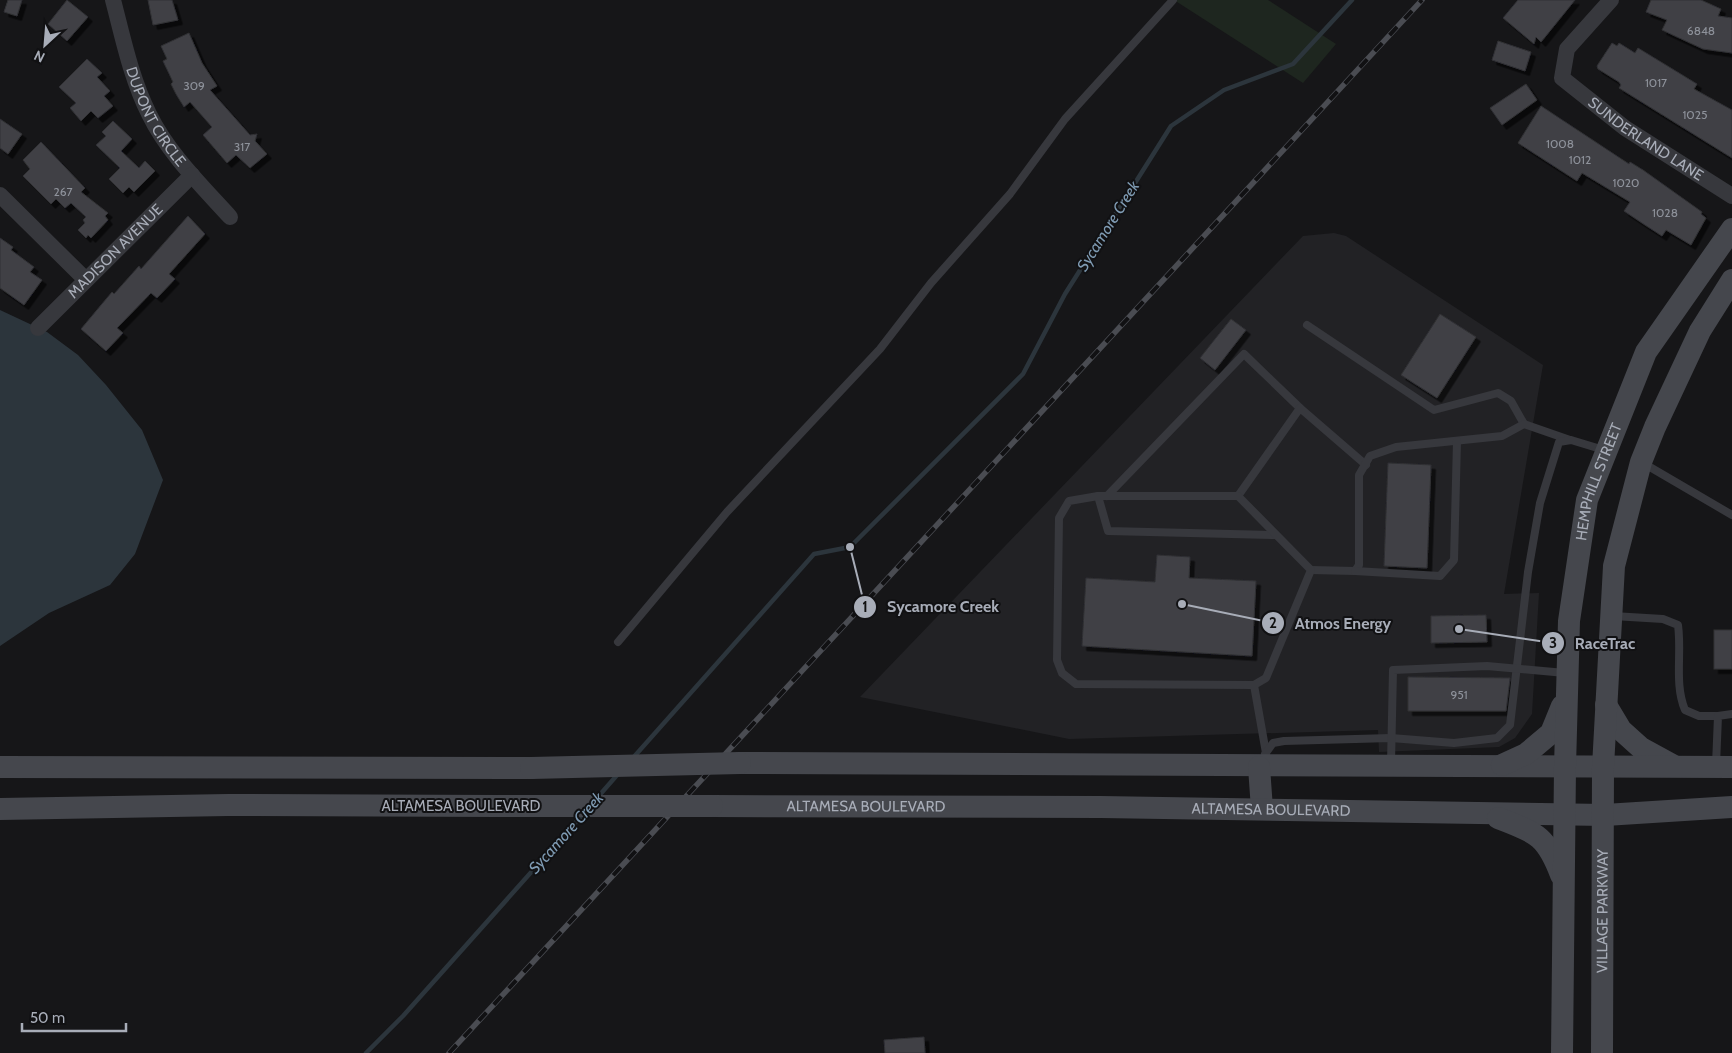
<svg xmlns="http://www.w3.org/2000/svg" width="1732" height="1053" font-family="Cabin,sans-serif">
<defs>
<filter id="shadow"><feDropShadow dx="4.5" dy="4.5" stdDeviation="0" flood-color="#0009"/></filter>
</defs>
<rect width="100%" height="100%" fill="#161618"/>
<polygon fill="#222225" points="1334,233 1346,236 1543,365 1504,594 1539,593 1532,714 1515,738 1499,747 1379,752 1378,730 1069,739 860,697 1303,236"/>
<polygon fill="#1e261f" points="1174,0 1268,0 1336,44 1303,83"/>
<polygon fill="#2c353c" points="0,310 47,332 78,355 106,385 142,430 163,480 135,554 110,585 49,613 0,646"/>
<g fill="none" stroke-linecap="round" stroke-linejoin="round">
<g stroke="#2c353c" stroke-width="4.5">
<polyline points="632,759 814,554 850,547 1023,374 1065,294 1171,126 1224,90 1293,64 1352,0"/>
<polyline points="597,798 618,774"/>
<polyline points="366,1053 403,1016 584,813"/>
</g>
</g>
<g fill="#404145" stroke="#303034" filter="url(#shadow)">
<polygon points="8,0 22,0 17,16 4,12"/>
<polygon points="67,0 88,17 67,41 48,24"/>
<polygon points="148,0 172,0 178,20 153,25"/>
<polygon points="1518,0 1575,0 1541,42 1536,37 1534,44 1503,18"/>
<polygon points="1651,0 1701,0 1721,9 1718,16 1732,18 1732,53 1703,49 1662,30 1667,20 1646,12"/>
<polygon points="189,33 202,63 217,86 210,90 250,135 257,134 255,141 267,154 250,168 236,155 227,163 203,135 212,127 190,102 184,107 176,94 171,84 173,82 163,61 167,59 161,46"/>
<polygon points="1498,41 1531,52 1525,71 1492,60"/>
<polygon points="1612,43 1617,46 1619,43 1635,53 1638,48 1697,84 1694,89 1732,110 1732,158 1619,88 1621,85 1619,82 1598,69 1597,66"/>
<polygon points="87,59 102,73 97,77 110,91 104,96 113,106 98,118 91,111 81,121 70,108 76,103 59,87"/>
<polygon points="1526,84 1537,100 1502,125 1490,108"/>
<polygon points="1541,106 1629,164 1630,162 1643,170 1702,212 1701,214 1706,218 1691,245 1666,230 1662,236 1645,225 1624,211 1630,202 1582,173 1577,181 1518,143"/>
<polygon points="0,119 22,134 8,154 0,148"/>
<polygon points="113,121 132,139 121,151 139,168 145,161 155,171 134,192 129,187 123,193 109,179 120,168 96,145 106,136 102,132"/>
<polygon points="41,142 85,188 81,192 108,213 105,216 108,220 91,238 88,235 86,238 78,230 85,223 83,220 86,217 71,203 65,208 56,199 51,204 23,176 30,169 23,160"/>
<polygon points="188,216 205,234 169,274 175,279 157,298 151,293 117,328 123,333 106,351 81,329 112,292 114,294 139,266 141,269"/>
<polygon points="0,238 13,247 11,250 34,267 30,272 42,280 24,305 0,288"/>
<polygon points="1440,314 1476,337 1437,398 1401,375"/>
<polygon points="1231,319 1246,330 1215,370 1200,358"/>
<polygon points="1388,463 1431,465 1427,568 1384,566"/>
<polygon points="1157,555 1190,557 1189,578 1256,581 1252,656 1082,646 1086,578 1155,582"/>
<polygon points="1486,615 1487,642 1431,643 1431,616"/>
<rect x="1714" y="630" width="18" height="39"/>
<polygon points="1408,677 1510,678 1506,711 1408,711"/>
<polygon points="924,1037 925,1053 885,1053 884,1040"/>
</g>
<g fill="none" stroke-linecap="round" stroke-linejoin="round">
<g stroke="#37383d" stroke-width="8">
<polyline points="1307,325 1434,410 1498,393 1511,401 1524,424"/>
<polyline points="1643,463 1732,515"/>
<polyline points="1098,496 1108,531 1275,535"/>
<polyline points="1107,496 1244,354 1300,408"/>
<polyline points="1238,496 1300,408 1366,465"/>
<polyline points="1311,570 1355,571 1359,565 1359,475 1370,456 1396,447 1502,436 1524,424 1570,440"/>
<polyline points="1355,571 1440,576 1454,560 1457,441"/>
<path d="M1613,616L1663,619L1678,625C1682,653 1674,684 1685,710L1699,716H1718"/>
<polyline points="618,642 727,512 880,349 931,283 1010,194 1065,119 1173,0"/>
<polyline points="1254,685 1266,678 1311,570 1238,496 1098,496 1069,501 1059,518 1057,660 1062,673 1076,684 1254,685 1266,753"/>
<polyline points="1265,754 1273,743 1284,741 1391,738 1454,743 1497,738 1510,725 1528,572 1540,503 1559,442 1571,440 1604,450"/>
<polyline points="1391,763 1393,670 1487,666 1565,673"/>
<polyline points="1716,765 1718,716 1732,714"/>
</g>
<g stroke="#37383d" stroke-width="16">
<path id="s1" d="M113,0C123,38 131,78 149,114C168,153 201,185 230,217"/>
<path id="s2" d="M1611,0L1567,49L1562,78L1625,128L1732,196"/>
<polyline points="0,195 86,280"/>
<path id="s3" d="M38,328L192,175"/>
</g>
<g stroke="#45474d" stroke-width="22">
<polyline points="1606,705 1621,730 1641,748 1674,766"/>
<polyline points="740,763 1732,767"/>
<polyline points="1502,765 1526,754 1551,733 1562,706"/>
<polyline points="0,767 531,768"/>
<polyline points="1259,767 1262,809"/>
<path id="s4" d="M712,806L1101,807L1605,815L1732,807"/>
<polyline points="0,809 228,805 498,806"/>
<path d="M1498,818C1536,833 1546,835 1561,875"/>
<path id="s5" d="M1562,1053L1565,767L1569,621L1587,500L1646,352L1732,229"/>
<path id="s6" d="M1602,1053L1603,767L1614,566L1641,462L1655,427L1700,331L1732,280"/>
</g>
<g stroke="#4a4c52" stroke-width="5.5">
<polyline id="rail" points="449,1053 1422,0"/>
</g>
<use href="#rail" stroke="#111113" stroke-width="4" stroke-dasharray="11" stroke-linecap="butt"/>
<g stroke="#45474d" stroke-width="22">
<polyline points="531,768 740,763"/>
<polyline points="498,806 712,806"/>
</g>
</g>
<g text-anchor="middle" dominant-baseline="central" stroke-width="4" stroke-linejoin="round" paint-order="stroke">
<g font-size="12" fill="#8e929b">
<text x="1701" y="30">6848</text>
<text x="1656" y="82">1017</text>
<text x="194" y="85">309</text>
<text x="1695" y="114">1025</text>
<text x="1560" y="143">1008</text>
<text x="242" y="146">317</text>
<text x="1580" y="159">1012</text>
<text x="1626" y="182">1020</text>
<text x="63" y="191">267</text>
<text x="1665" y="212">1028</text>
<text x="1459" y="694">951</text>
</g>
<g font-size="15" fill="#a8adb8" stroke="#111113">
<text stroke="none"><textPath href="#s1" startOffset="125">DUPONT CIRCLE</textPath></text>
<text stroke="none"><textPath href="#s2" startOffset="199">SUNDERLAND LANE</textPath></text>
<text stroke="none"><textPath href="#s3" startOffset="109">MADISON AVENUE</textPath></text>
<text stroke="none"><textPath href="#s5" startOffset="575">HEMPHILL STREET</textPath></text>
<text x="461" y="806">ALTAMESA BOULEVARD</text>
<text stroke="none"><textPath href="#s4" startOffset="154">ALTAMESA BOULEVARD</textPath></text>
<text stroke="none"><textPath href="#s4" startOffset="559">ALTAMESA BOULEVARD</textPath></text>
<text stroke="none"><textPath href="#s6" startOffset="142">VILLAGE PARKWAY</textPath></text>
</g>
<g font-size="16" font-style="italic" fill="#7f9bb3" stroke="#111113">
<text transform="translate(1108 226) rotate(-58)">Sycamore Creek</text>
<text transform="translate(566 833) rotate(-48)">Sycamore Creek</text>
</g>
</g>
<path fill="none" stroke="#a8adb8" stroke-width="2" d="M850 547L865 607M1182 604L1273 623M1459 629L1553 643"/>
<g fill="#a8adb8" stroke="#111113" stroke-width="2">
<circle cx="850" cy="547" r="5"/>
<circle cx="1182" cy="604" r="5"/>
<circle cx="1459" cy="629" r="5"/>
<circle cx="865" cy="607" r="12"/>
<circle cx="1273" cy="623" r="12"/>
<circle cx="1553" cy="643" r="12"/>
</g>
<g font-size="15" text-anchor="middle" font-weight="bold" fill="#111">
<text x="865" y="612">1</text>
<text x="1273" y="628">2</text>
<text x="1553" y="648">3</text>
</g>
<g font-size="16" text-anchor="middle" font-weight="bold" fill="#a8adb8" stroke="#111113" stroke-width="4" stroke-linejoin="round" paint-order="stroke">
<text x="943" y="612">Sycamore Creek</text>
<text x="1343" y="629">Atmos Energy</text>
<text x="1605" y="649">RaceTrac</text>
</g>
<g transform="translate(45 45) rotate(206)" stroke="#111113" stroke-width="4" paint-order="stroke">
<path d="M0-4L9 19L0 12L-9 19Z" fill="#a8adb8"/>
<text y="-8" font-size="14" font-weight="bold" text-anchor="middle" fill="#a8adb8">N</text>
</g>
<path d="M22 1023v8h104v-8" fill="none" stroke="#a8adb8" stroke-width="2.5"/>
<text x="30" y="1023" font-size="15" fill="#a8adb8" stroke="#111113" stroke-width="4" paint-order="stroke">50 m</text>
</svg>
